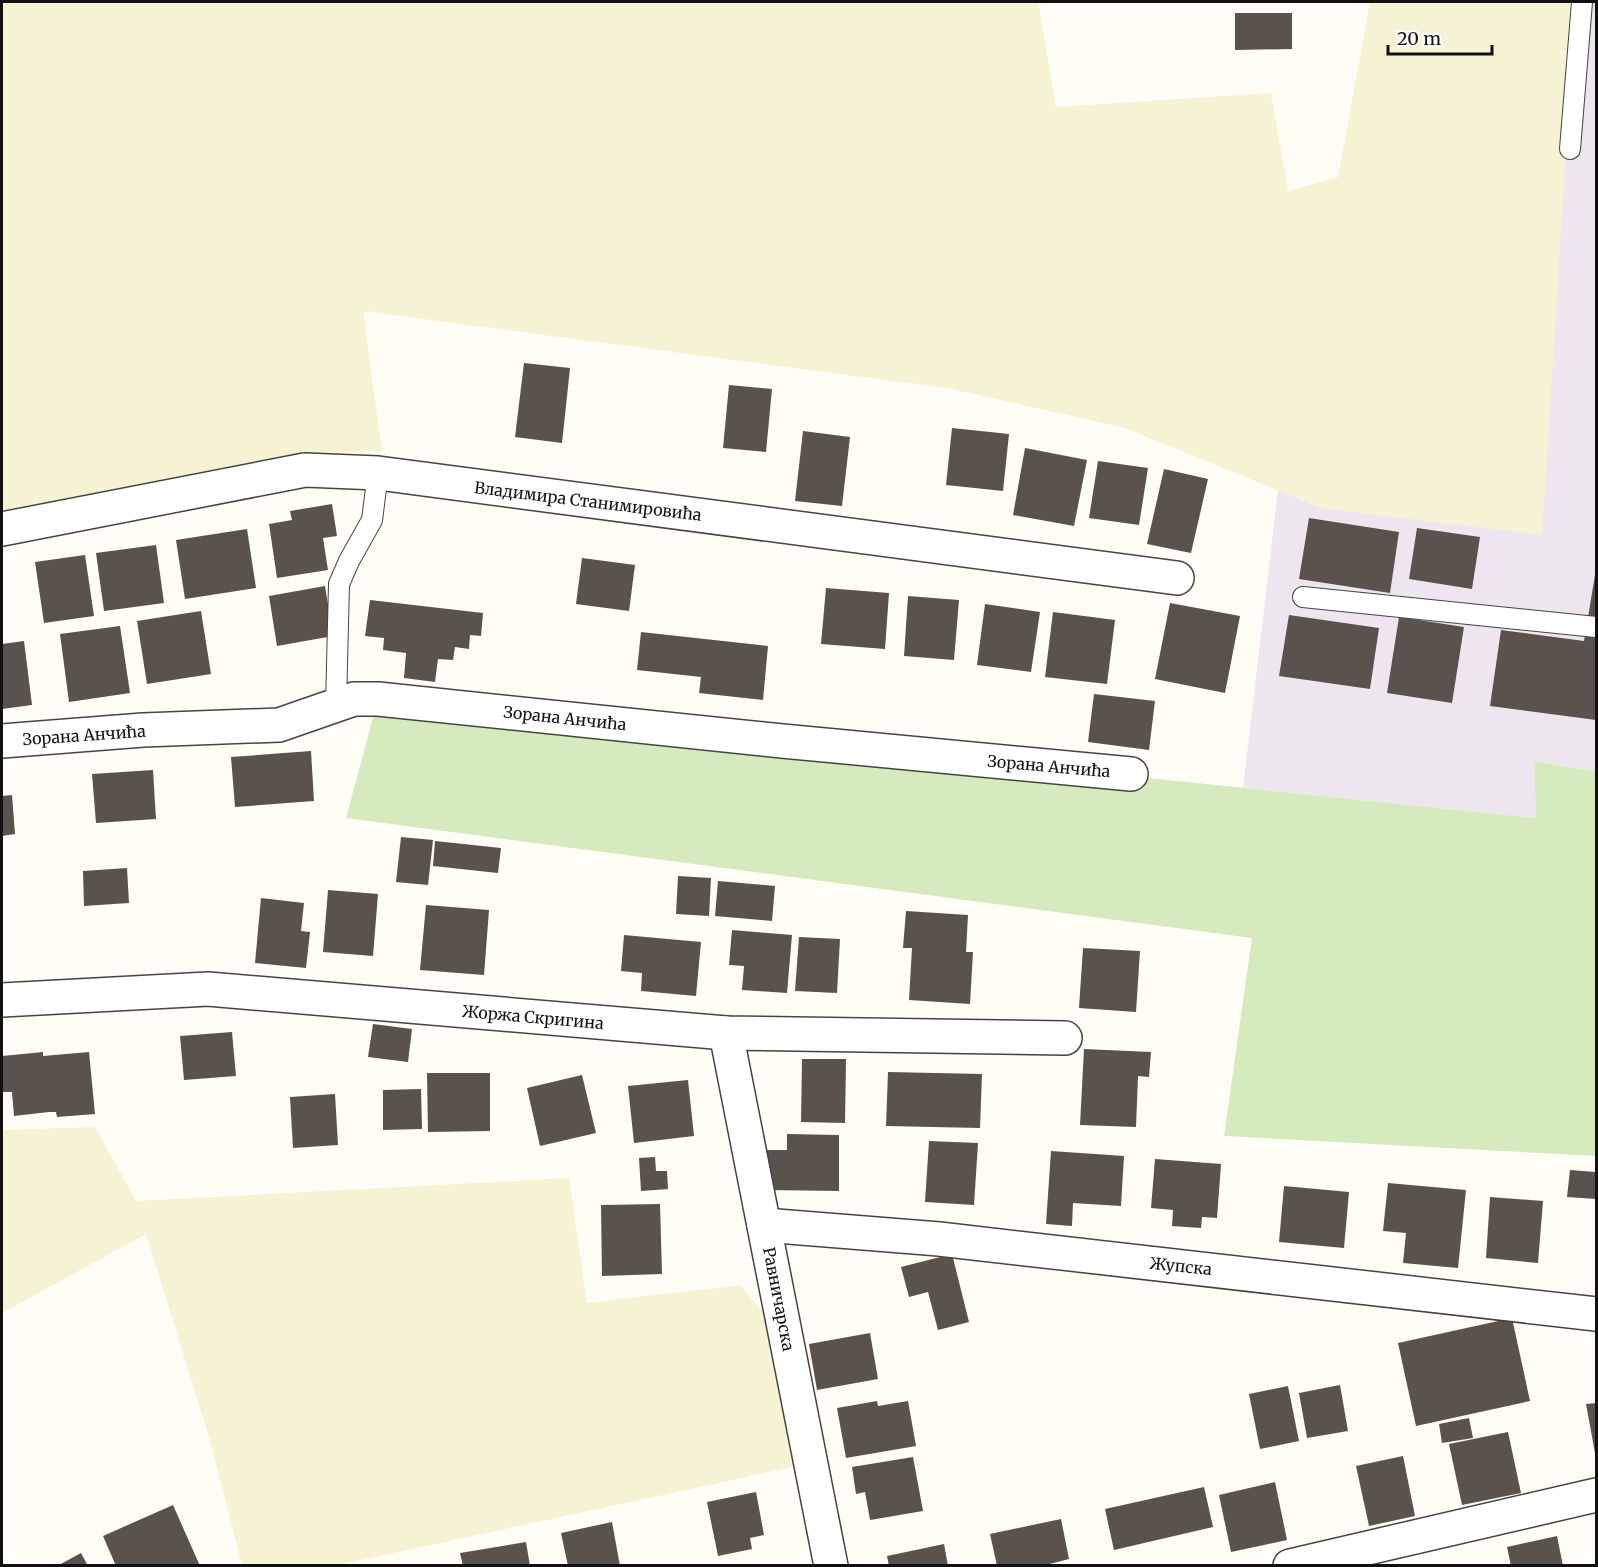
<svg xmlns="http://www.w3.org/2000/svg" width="1598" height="1567" font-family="Merriweather,serif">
<rect width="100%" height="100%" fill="#fffdf5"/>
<polygon fill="#eee6ef" points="1575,2 1596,2 1596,772 1534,761 1536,818 1243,788 1278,490 1321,508"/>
<g fill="#f6f3d4">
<polygon points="2,2 1038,2 1056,107 1271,93 1288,191 1338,177 1370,2 1575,2 1542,535 1321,508 1125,428 952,389 363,311 382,451 304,453 2,511"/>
<polygon points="95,1127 136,1201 569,1178 587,1303 740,1285 787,1340 811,1463 338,1565 242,1565 210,1440 146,1234 2,1313 2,1130"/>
</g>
<polygon fill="#d5ebbd" points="378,699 1536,818 1534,761 1596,772 1596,1156 1224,1136 1252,938 346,818"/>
<g fill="#5a524d">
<polygon points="1235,13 1292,13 1292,49 1235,50"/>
<polygon points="524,363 570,368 562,443 515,437"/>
<polygon points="729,385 772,389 766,452 723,448"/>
<polygon points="952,428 1009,434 1003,491 946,485"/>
<polygon points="803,431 850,437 842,506 795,501"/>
<polygon points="1025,448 1087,460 1074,526 1013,515"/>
<polygon points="1098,461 1148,468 1139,525 1089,518"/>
<polygon points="1164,469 1208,479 1191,553 1147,544"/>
<polygon points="332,504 337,536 323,538 328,570 277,578 269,524 292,520 290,511"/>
<polygon points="1309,518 1399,532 1390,593 1299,579"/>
<polygon points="1417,528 1480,537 1472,589 1409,579"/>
<polygon points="247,529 256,588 185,599 176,540"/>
<polygon points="156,545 164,603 104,611 96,553"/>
<polygon points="85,555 94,616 44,623 35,562"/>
<polygon points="582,558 635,565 629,611 576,604"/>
<polygon points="1595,575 1596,720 1490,706 1501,630 1584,641"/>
<polygon points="325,586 333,636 277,646 269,596"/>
<polygon points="826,588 889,593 885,649 821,644"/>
<polygon points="908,596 959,600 954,660 904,656"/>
<polygon points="370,600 483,613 481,636 470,635 469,649 455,647 453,660 438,659 435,682 404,678 406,653 383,650 384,638 365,636"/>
<polygon points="1170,603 1240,616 1225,693 1155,679"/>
<polygon points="985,604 1040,612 1031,672 977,665"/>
<polygon points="201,611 211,674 147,684 137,621"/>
<polygon points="1053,612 1115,620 1107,684 1045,677"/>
<polygon points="1289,615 1379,628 1370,689 1279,676"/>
<polygon points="1399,617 1464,627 1452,703 1387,693"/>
<polygon points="120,626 130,693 69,702 60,634"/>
<polygon points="641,632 768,646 763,700 699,693 701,677 637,670"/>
<polygon points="24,641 32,705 2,709 2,644"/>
<polygon points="1094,694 1155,701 1149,750 1088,742"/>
<polygon points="311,751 314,801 235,807 231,757"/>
<polygon points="153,770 156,819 96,823 92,774"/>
<polygon points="12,795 15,834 2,836 2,796"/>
<polygon points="401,837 433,840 428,885 396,882"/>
<polygon points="435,841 501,848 498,873 433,866"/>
<polygon points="127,868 129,903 84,906 83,871"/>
<polygon points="678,876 711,878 709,916 676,914"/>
<polygon points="718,881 775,886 772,921 715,916"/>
<polygon points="328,890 378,894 373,956 323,952"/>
<polygon points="261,898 304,903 301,931 310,932 306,968 255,963"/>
<polygon points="426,905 489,910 484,975 420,970"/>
<polygon points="906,911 968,915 966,952 973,952 970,1004 909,1000 912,948 903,948"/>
<polygon points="732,930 792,935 787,993 742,990 744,966 729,965"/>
<polygon points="624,935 701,942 696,996 641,991 642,973 621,971"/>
<polygon points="799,937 840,939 837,993 795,991"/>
<polygon points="1083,948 1140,951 1136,1012 1079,1008"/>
<polygon points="373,1024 412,1029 408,1062 368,1057"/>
<polygon points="232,1032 236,1076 184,1080 180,1036"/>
<polygon points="1084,1049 1151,1052 1149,1077 1138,1076 1136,1127 1080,1125"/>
<polygon points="43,1052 43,1056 89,1052 95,1114 57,1117 56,1112 49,1112 14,1116 12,1092 2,1092 2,1056"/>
<polygon points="802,1059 846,1059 845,1123 801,1122"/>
<polygon points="888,1072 982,1074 980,1128 886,1126"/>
<polygon points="427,1073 490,1073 490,1131 428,1132"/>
<polygon points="582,1075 596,1133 540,1146 527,1088"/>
<polygon points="688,1080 694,1136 634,1143 628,1086"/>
<polygon points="421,1089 422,1129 383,1130 383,1090"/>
<polygon points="335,1094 338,1145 293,1148 290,1097"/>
<polygon points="787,1134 839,1135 839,1191 765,1190 766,1150 787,1150"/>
<polygon points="929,1141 978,1143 974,1205 925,1202"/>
<polygon points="1051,1151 1124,1156 1121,1206 1073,1203 1072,1226 1046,1224"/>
<polygon points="655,1157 656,1171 667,1171 668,1189 641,1191 639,1158"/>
<polygon points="1155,1159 1221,1164 1217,1218 1202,1217 1201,1228 1172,1226 1173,1210 1151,1208"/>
<polygon points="1570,1170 1596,1172 1596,1199 1567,1197"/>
<polygon points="1388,1183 1466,1190 1458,1268 1403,1263 1406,1233 1383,1231"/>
<polygon points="1284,1186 1349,1192 1344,1248 1279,1242"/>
<polygon points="1490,1197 1543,1201 1538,1263 1486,1258"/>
<polygon points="660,1204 662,1274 602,1276 601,1205"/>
<polygon points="952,1254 969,1322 938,1330 928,1292 909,1297 901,1267"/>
<polygon points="1512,1318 1530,1401 1416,1426 1398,1343"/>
<polygon points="870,1333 878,1379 817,1390 809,1344"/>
<polygon points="1340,1385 1348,1431 1307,1438 1299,1393"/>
<polygon points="1288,1386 1299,1441 1260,1449 1249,1394"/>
<polygon points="877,1401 878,1406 908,1401 916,1446 846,1458 837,1408"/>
<polygon points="1596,1403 1596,1452 1595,1453 1586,1404"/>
<polygon points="1469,1418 1473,1438 1442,1443 1439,1424"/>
<polygon points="1508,1432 1521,1493 1462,1505 1449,1444"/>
<polygon points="1403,1456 1415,1516 1369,1526 1356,1466"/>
<polygon points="913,1457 923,1511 870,1520 865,1492 856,1494 852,1467"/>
<polygon points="1275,1482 1287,1540 1231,1552 1219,1495"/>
<polygon points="1204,1487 1213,1527 1114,1550 1105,1509"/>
<polygon points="756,1492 764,1535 750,1538 752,1549 718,1556 707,1502"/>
<polygon points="173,1505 200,1566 116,1566 103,1536"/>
<polygon points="1061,1519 1069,1559 1042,1566 997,1566 990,1534"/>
<polygon points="612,1522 620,1566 568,1566 561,1533"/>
<polygon points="1557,1536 1563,1566 1511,1566 1507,1547"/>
<polygon points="526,1542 530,1566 463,1566 460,1553"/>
<polygon points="944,1544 948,1566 889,1566 887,1556"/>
<polygon points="81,1553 88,1566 57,1566"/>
</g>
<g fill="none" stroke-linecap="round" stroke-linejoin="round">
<g stroke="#444" stroke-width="22">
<g id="service">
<polyline points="1570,149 1582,2"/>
<polyline points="1303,597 1596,627"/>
<polyline points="336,705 339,584 349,561 372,520 378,473"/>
</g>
</g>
<g stroke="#444" stroke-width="36">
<g id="minor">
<polyline points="2,529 305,470 378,473 1177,578"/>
<polyline points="2,741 143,730 279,725 354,699 378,699 782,741 1131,774"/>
<polyline points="2,1000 208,989 726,1033 1065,1038"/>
<polyline points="726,1033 831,1566"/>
<polyline points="764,1225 939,1239 1596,1314"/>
<polyline points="1290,1566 1596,1495"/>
</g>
</g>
<use href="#service" stroke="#fff" stroke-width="20"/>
<use href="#minor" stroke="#fff" stroke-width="33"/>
</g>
<g text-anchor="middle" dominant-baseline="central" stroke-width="6" stroke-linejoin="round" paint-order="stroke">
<g font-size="16" fill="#111" stroke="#fff">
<text transform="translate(588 501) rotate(7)">Владимира Станимировића</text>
<text transform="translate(565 718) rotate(6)">Зорана Анчића</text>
<text transform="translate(84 735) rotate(-4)">Зорана Анчића</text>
<text transform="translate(1049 766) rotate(5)">Зорана Анчића</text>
<text transform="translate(533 1017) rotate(5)">Жоржа Скригина</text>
<text transform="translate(1181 1266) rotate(6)">Жупска</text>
<text transform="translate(779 1299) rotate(79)">Равничарска</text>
</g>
</g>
<rect width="1598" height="1567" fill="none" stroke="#111111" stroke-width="6"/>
<path d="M1388 45v9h104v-9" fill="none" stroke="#111111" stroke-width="3"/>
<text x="1397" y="45" font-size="18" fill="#111111" stroke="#ffffff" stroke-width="4.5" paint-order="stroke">20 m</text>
</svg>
